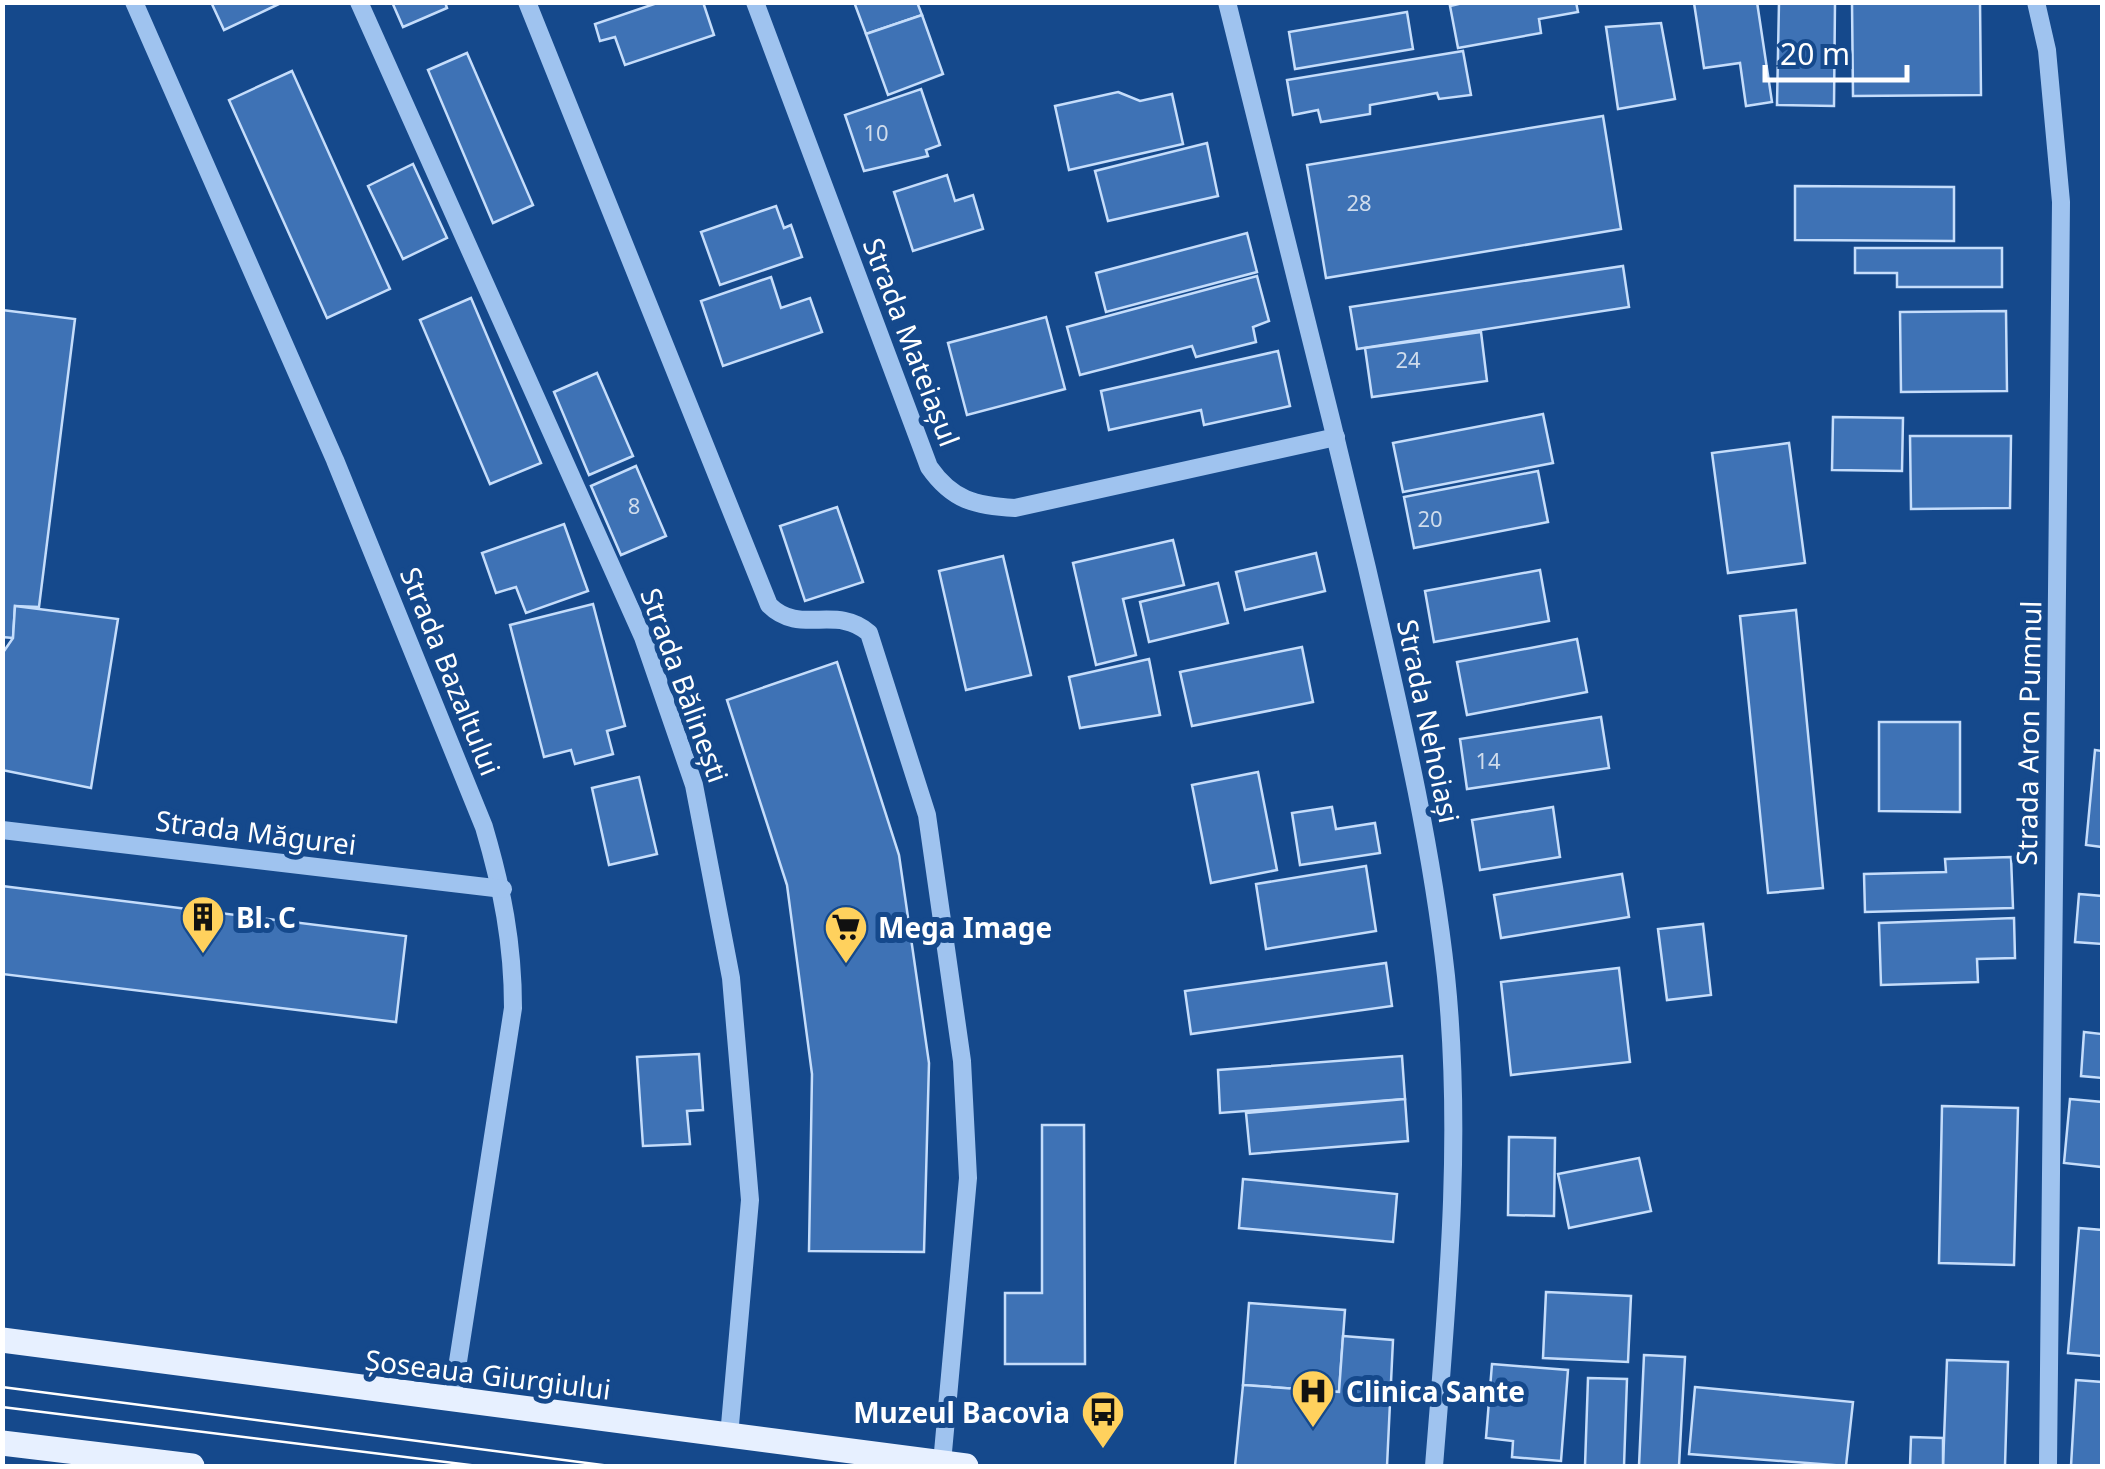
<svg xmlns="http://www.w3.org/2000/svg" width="2105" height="1469" font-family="'Noto Sans',sans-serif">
<rect width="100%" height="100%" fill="#15498c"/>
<g fill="#3e72b5" stroke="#c5ddfb" stroke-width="2.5">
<polygon points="211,2 283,2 224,30"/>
<polygon points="392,2 445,2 447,8 403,27"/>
<polygon points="660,2 703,2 714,35 625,65 615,37 600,41 595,24"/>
<polygon points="854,2 917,2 922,15 866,34"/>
<polygon points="1467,2 1576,2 1578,12 1539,19 1541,33 1458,48 1450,6"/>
<polygon points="1757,2 1772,102 1746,106 1740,63 1704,68 1694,3"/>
<polygon points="1779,2 1835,2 1834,106 1777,105"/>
<polygon points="1852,2 1980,2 1981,95 1853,96"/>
<polygon points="1407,12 1413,49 1295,69 1289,32"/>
<polygon points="922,15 943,74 888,95 866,34"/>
<polygon points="1661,23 1675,99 1618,109 1606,27"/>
<polygon points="1463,51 1471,95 1439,99 1437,93 1370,105 1370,114 1321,122 1318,110 1293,115 1287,80"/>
<polygon points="467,53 533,205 493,223 428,70"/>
<polygon points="292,71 390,289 327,318 229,100"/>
<polygon points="921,89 940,145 926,150 928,156 864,171 845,115"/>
<polygon points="1118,92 1140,101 1172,94 1183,144 1069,170 1055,106"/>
<polygon points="1603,116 1621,229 1326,278 1307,165"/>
<polygon points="1207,143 1218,196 1108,221 1095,171"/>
<polygon points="413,164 447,238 403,259 368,186"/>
<polygon points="947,175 955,201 973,195 983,229 913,251 894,192"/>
<polygon points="1795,186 1954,187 1954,241 1795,240"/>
<polygon points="776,206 784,228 791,225 802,257 720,285 701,232"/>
<polygon points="1247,233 1257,272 1106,312 1096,273"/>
<polygon points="1855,248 2002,248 2002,287 1897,287 1897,273 1855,273"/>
<polygon points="1623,266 1629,307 1357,349 1350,307"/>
<polygon points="1257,276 1269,321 1253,327 1256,342 1196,357 1192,346 1080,375 1067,327"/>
<polygon points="771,277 781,308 810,298 822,332 723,366 701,301"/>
<polygon points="471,298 541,463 490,484 420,320"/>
<polygon points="2,310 75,319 39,607 15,606 13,638 2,637"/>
<polygon points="2006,311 2007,391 1901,392 1900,312"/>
<polygon points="1046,317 1065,389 967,415 948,343"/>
<polygon points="1481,332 1487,381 1372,397 1365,348"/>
<polygon points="1278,351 1290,406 1204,425 1201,410 1109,430 1101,391"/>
<polygon points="597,373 633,456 589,475 554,392"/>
<polygon points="1543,414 1553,463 1403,492 1393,443"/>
<polygon points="1833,417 1903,418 1902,471 1832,470"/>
<polygon points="1910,436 2011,436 2010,508 1911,509"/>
<polygon points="1789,443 1805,563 1728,573 1712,453"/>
<polygon points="636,466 666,536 621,555 591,486"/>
<polygon points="1538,471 1548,522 1414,548 1404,497"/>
<polygon points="837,507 863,582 805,601 780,526"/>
<polygon points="564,524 588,591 526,613 516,587 496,593 482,553"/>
<polygon points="1173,540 1184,585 1123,599 1136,655 1096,665 1073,563"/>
<polygon points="1316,553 1325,591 1245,610 1236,572"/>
<polygon points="1003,556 1031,675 966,690 939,571"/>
<polygon points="1540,570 1549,621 1434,642 1425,591"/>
<polygon points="1218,583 1228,623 1149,642 1140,602"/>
<polygon points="593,604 625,726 607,731 613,754 575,764 571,750 544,757 510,625"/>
<polygon points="15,606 118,619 91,788 2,770 2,654 13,638"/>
<polygon points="1796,610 1823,888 1768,893 1740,616"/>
<polygon points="1577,639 1587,692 1467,715 1457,662"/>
<polygon points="1302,647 1313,702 1192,726 1180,672"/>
<polygon points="1149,659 1160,715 1080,728 1069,677"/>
<polygon points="837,662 899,855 929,1063 924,1252 809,1251 812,1074 787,885 727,700"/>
<polygon points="1601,717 1609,768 1467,789 1460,739"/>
<polygon points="1879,722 1960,722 1960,812 1879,811"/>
<polygon points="2095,750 2102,751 2102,847 2086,845"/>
<polygon points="1258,772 1277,870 1211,883 1192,785"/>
<polygon points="639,777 657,854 609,865 592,788"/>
<polygon points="1332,807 1336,829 1375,823 1380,853 1300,865 1292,813"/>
<polygon points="1553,807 1560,857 1480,870 1472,820"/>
<polygon points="2011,857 2013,908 1865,912 1864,874 1946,872 1945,859"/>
<polygon points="1366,866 1376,931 1266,949 1256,884"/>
<polygon points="1622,874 1629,917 1501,938 1494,895"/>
<polygon points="2,886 406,936 396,1022 2,974"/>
<polygon points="2079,894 2102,896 2102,944 2075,942"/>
<polygon points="2014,918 2015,958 1977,959 1978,982 1881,985 1879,923"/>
<polygon points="1703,924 1711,995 1667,1000 1658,929"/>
<polygon points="1386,963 1392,1006 1191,1034 1185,991"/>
<polygon points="1619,968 1630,1062 1511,1075 1501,982"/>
<polygon points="2084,1032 2102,1034 2102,1078 2081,1076"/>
<polygon points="699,1054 703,1110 687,1111 690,1144 643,1146 637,1057"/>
<polygon points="1402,1056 1405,1099 1220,1113 1218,1070"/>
<polygon points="1405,1099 1408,1141 1250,1154 1246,1113"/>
<polygon points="2070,1099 2102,1102 2102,1167 2064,1163"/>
<polygon points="1942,1106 2018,1108 2014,1265 1939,1263"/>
<polygon points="1042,1125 1084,1125 1085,1364 1005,1364 1005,1293 1042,1293"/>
<polygon points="1509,1137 1555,1138 1554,1216 1508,1215"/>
<polygon points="1639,1158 1651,1211 1569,1228 1558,1174"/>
<polygon points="1243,1179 1397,1194 1393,1242 1239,1228"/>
<polygon points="2079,1228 2102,1230 2102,1356 2068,1353"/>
<polygon points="1546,1292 1631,1296 1628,1362 1543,1358"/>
<polygon points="1249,1303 1345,1310 1339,1392 1243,1385"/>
<polygon points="1343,1336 1393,1340 1387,1466 1235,1466 1243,1385 1339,1392"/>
<polygon points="1644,1355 1685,1357 1679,1466 1639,1466"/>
<polygon points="1947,1360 2008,1362 2005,1466 1943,1466"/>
<polygon points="1492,1364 1568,1370 1561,1461 1512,1457 1513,1441 1486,1438"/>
<polygon points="1588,1378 1627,1379 1624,1466 1585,1466"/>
<polygon points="2076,1380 2102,1382 2102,1466 2071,1466"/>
<polygon points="1695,1387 1853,1402 1846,1466 1689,1454"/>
<polygon points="1911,1437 1943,1438 1943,1466 1910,1466"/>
</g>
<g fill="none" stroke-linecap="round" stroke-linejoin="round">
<g stroke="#9fc3ef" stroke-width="18">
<path d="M134,2L335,460L484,827C502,888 513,943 513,1008L452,1400"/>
<polyline points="359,2 643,637 694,785 731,978 750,1200 729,1436"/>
<path d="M527,2L769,605C800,636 836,604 869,633L927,815L962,1061L968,1178L942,1463"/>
<path d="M755,2L929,467C952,500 975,506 1015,508L1336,437"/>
<path d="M1227,2C1274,191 1322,379 1367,568C1398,703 1431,838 1446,976C1463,1139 1447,1303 1434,1466"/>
<polyline points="2036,2 2047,50 2061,202 2048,1466"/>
<polyline points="2,830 503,889"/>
</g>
<g stroke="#e7f0ff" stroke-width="25">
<polyline points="2,1340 966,1466"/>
<polyline points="2,1443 192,1466"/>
</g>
<g stroke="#fff" stroke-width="2.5">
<polyline points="2,1387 610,1466"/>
<polyline points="2,1407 478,1466"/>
</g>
</g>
<defs>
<g id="building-pin" transform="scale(2.25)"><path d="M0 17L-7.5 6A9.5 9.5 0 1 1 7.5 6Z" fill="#ffd15d" stroke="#15498c"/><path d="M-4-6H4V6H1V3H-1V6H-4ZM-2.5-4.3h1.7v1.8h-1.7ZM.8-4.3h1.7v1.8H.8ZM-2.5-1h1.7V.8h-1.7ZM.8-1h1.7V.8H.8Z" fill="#111"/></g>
<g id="supermarket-pin" transform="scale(2.25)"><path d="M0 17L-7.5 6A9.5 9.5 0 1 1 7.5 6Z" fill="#ffd15d" stroke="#15498c"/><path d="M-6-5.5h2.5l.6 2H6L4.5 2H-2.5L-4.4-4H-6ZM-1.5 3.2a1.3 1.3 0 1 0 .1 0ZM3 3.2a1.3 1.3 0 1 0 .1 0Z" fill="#111"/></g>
<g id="hospital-pin" transform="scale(2.25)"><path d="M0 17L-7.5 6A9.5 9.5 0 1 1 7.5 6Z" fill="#ffd15d" stroke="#15498c"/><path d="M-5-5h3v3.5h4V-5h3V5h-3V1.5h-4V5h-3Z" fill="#111"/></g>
<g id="bus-pin" transform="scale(2.25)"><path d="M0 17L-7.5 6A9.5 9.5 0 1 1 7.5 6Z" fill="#ffd15d" stroke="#15498c"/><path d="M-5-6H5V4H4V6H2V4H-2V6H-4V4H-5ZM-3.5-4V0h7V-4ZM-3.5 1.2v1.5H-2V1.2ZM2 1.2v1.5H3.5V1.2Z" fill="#111"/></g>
</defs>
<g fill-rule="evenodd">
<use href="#building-pin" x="203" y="917"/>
<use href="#supermarket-pin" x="846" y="927"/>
<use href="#hospital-pin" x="1313" y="1391"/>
<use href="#bus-pin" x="1103" y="1412"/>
</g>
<g text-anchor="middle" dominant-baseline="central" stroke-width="10" stroke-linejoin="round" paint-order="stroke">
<g font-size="22" fill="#cfdcec">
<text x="876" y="132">10</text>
<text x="1359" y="202">28</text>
<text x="1408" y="359">24</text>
<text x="634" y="505">8</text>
<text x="1430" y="518">20</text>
<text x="1488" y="760">14</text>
</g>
<g font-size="28" fill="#fff" stroke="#15498c">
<text transform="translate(912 342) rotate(69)">Strada Mateiașul</text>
<text transform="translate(451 671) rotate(68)">Strada Bazaltului</text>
<text transform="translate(685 685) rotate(70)">Strada Bălinești</text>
<text transform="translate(1429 721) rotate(78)">Strada Nehoiași</text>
<text transform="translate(2028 733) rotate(-89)">Strada Aron Pumnul</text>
<text transform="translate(256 832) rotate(7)">Strada Măgurei</text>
<text transform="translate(488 1374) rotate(7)">Șoseaua Giurgiului</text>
</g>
<g font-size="28" font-weight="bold" fill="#fff" stroke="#15498c" text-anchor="start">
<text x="236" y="917">Bl. C</text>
<text x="878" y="927">Mega Image</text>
<text x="1346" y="1391">Clinica Sante</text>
<text x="1070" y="1412" text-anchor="end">Muzeul Bacovia</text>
</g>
</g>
<rect width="2105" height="1469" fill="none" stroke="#ffffff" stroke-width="10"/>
<path d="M1765 65v15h142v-15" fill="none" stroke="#ffffff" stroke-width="5"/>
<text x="1780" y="65" font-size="30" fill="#ffffff" stroke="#15498c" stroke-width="8" paint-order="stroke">20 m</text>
</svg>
